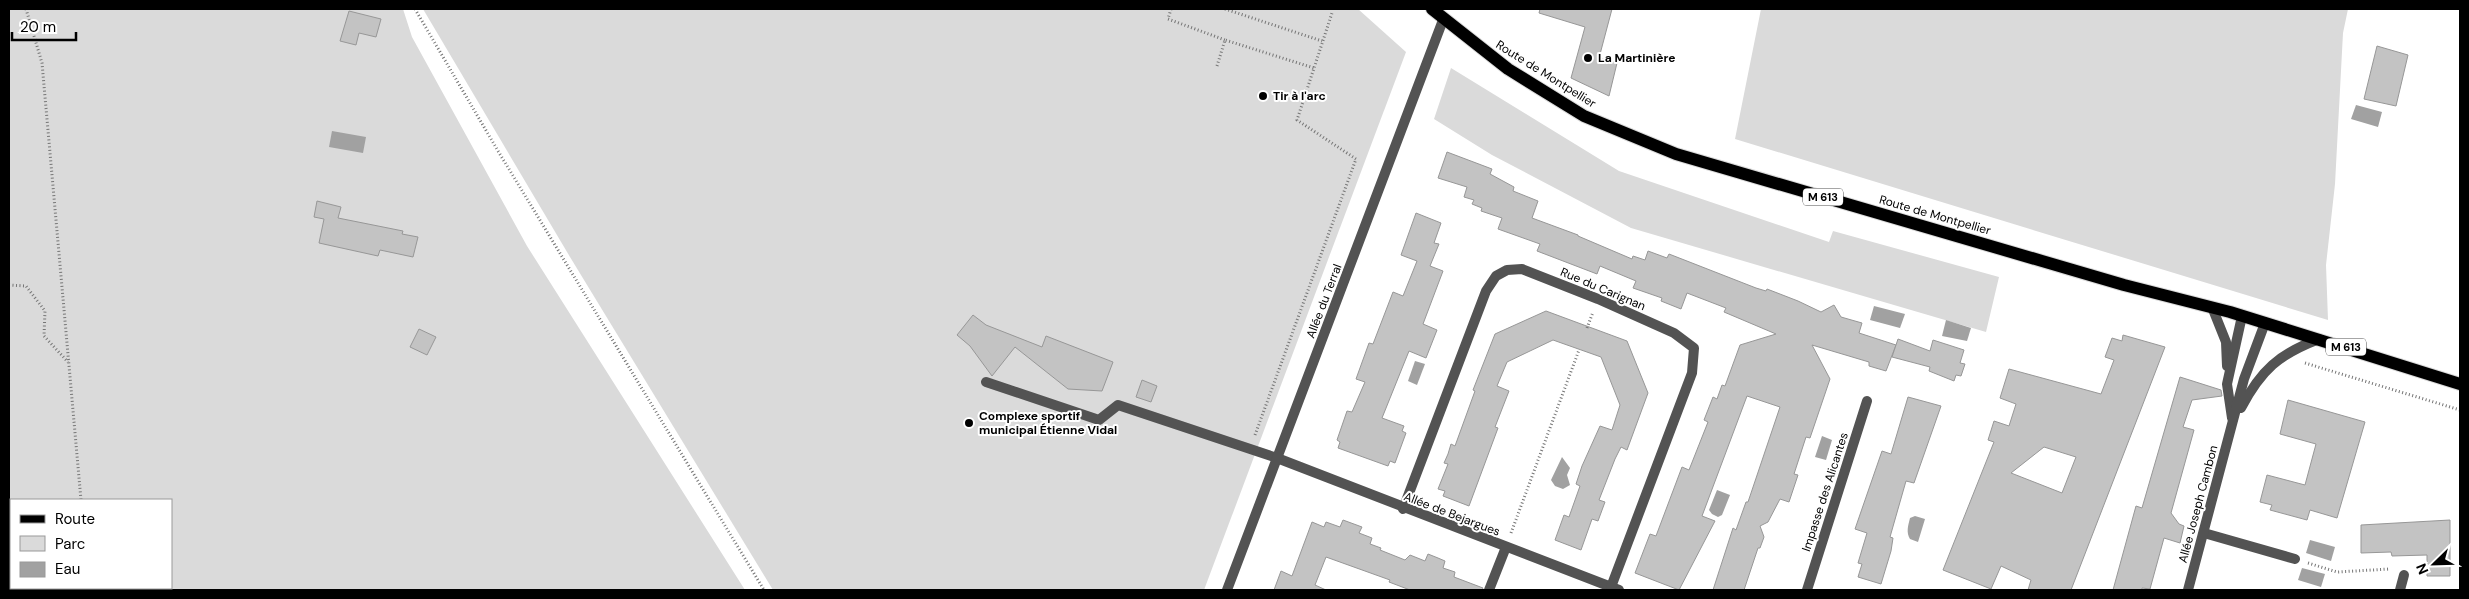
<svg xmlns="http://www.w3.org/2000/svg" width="2469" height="599" font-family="'DM Sans',sans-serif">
<rect width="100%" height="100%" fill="#fff"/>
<g fill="#dadada" fill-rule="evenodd">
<path d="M9,9H403L412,37L527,246L745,590H9ZM11,500H171V588H11Z"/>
<polygon points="423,9 1358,9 1406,52 1204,590 773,590 570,257"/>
<polygon points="1761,9 2348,9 2343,33 2335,184 2326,265 2328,320 1735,139"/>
<polygon points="1451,68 1619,171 1829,242 1833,231 1999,277 1986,332 1631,228 1492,155 1434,119"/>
</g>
<g fill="#a1a1a1">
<polygon points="2356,105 2382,112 2378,127 2351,119"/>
<polygon points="332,131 366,137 363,153 329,147"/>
<polygon points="1874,306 1905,314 1900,328 1870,320"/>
<polygon points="1946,320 1971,328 1967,341 1942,336"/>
<polygon points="1415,361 1425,364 1417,385 1408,381"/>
<polygon points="1822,436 1832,440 1826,460 1815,457"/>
<polygon points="1562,457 1570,468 1567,475 1570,485 1563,489 1555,486 1551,480"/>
<polygon points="1717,490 1730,495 1722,515 1718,517 1712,514 1709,510"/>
<path d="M1915,516L1925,519L1918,542L1910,539C1906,532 1908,526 1910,518Z"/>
<polygon points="2310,540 2335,547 2331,561 2306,553"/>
<polygon points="2302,568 2325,574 2321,587 2298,580"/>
</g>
<g fill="#c3c3c3" stroke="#979797" fill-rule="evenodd">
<polygon points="1540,9 1612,9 1599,58 1617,63 1609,96 1571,78 1585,27 1539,13"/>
<polygon points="349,11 381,19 376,37 359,33 356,45 340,41"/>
<polygon points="2377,46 2408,55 2396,106 2364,99"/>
<polygon points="1447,152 1492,169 1490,174 1514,187 1513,191 1538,201 1532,218 1578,235 1578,236 1632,259 1633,256 1645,260 1648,251 1667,258 1669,254 1756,288 1766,291 1767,289 1798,301 1821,312 1834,305 1841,317 1862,323 1859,333 1896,345 1886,371 1869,366 1869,362 1812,345 1830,379 1810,438 1806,437 1794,474 1798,475 1789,502 1780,499 1768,522 1760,526 1764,537 1760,548 1758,548 1744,590 1713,590 1733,528 1736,530 1746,502 1748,502 1780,407 1747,396 1702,516 1715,521 1679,590 1635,573 1650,534 1656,536 1682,467 1689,470 1708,422 1704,420 1713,397 1717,399 1722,385 1725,386 1740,345 1776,334 1724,312 1726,308 1687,293 1681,309 1661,301 1662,298 1633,288 1636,281 1600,266 1597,274 1537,251 1540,244 1498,229 1502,218 1481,211 1482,208 1472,204 1474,200 1464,197 1467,187 1438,178"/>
<polygon points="317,201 341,207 338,218 403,231 402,234 418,237 413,257 380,250 378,256 319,243 324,219 314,217"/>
<polygon points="1416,213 1441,223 1434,243 1439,244 1430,266 1443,271 1423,324 1437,330 1426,358 1409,351 1382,418 1404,426 1402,431 1406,433 1395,463 1390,461 1388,466 1338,448 1340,442 1337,440 1347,411 1352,412 1365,382 1356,379 1369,343 1373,344 1393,292 1403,296 1417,261 1401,255"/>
<polygon points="1546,311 1627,341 1648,393 1627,450 1621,447 1615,459 1599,500 1605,502 1598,521 1592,519 1581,550 1555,540 1564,515 1569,517 1580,486 1576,484 1582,466 1600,426 1612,430 1620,405 1601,357 1553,340 1507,362 1497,386 1509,391 1495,427 1498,428 1469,506 1443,496 1445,491 1438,489 1448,464 1444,463 1448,454 1451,444 1455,446 1475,391 1473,390 1495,334"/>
<polygon points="973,315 986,325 1042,347 1046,336 1113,362 1102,391 1068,389 1015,347 992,376 970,346 957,335"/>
<polygon points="419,329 436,337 427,355 410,347"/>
<path d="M2123,335L2165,347L2071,590H2028L2031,580L2001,566L1991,589L1943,570L1994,442L1988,440L1994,421L2009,426L2016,404L2000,398L2009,369L2101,394L2114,360L2105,357L2112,338L2122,341ZM2044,447L2076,457L2062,493L2011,473Z"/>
<polygon points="1898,339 1930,351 1933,340 1964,350 1960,363 1965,364 1961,376 1956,375 1954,381 1929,371 1930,367 1892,357"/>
<polygon points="2180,377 2221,390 2222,396 2192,400 2183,427 2194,430 2171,513 2179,524 2184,526 2180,543 2164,538 2150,589 2142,588 2142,590 2113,590 2136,506 2142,508"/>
<polygon points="1142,380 1157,386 1151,402 1136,397"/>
<polygon points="1908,397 1941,406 1914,483 1906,481 1890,537 1893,538 1891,551 1881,584 1858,577 1862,564 1858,563 1867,533 1855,529 1882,451 1891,454"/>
<polygon points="2288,400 2365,422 2337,518 2310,510 2307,520 2270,510 2272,505 2260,502 2267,475 2305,485 2316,444 2280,434"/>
<polygon points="1343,520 1362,527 1359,533 1372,538 1370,544 1381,548 1380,550 1405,560 1410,555 1425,561 1428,554 1438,558 1445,561 1443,568 1455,572 1454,577 1483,588 1482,590 1410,590 1389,582 1390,580 1326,557 1315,585 1326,590 1274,590 1281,571 1292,576 1312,522 1324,527 1326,522 1340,527"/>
<polygon points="2450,520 2450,576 2427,576 2427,555 2392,556 2391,552 2361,553 2361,525"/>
</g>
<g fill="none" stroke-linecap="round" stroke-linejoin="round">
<g stroke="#dbdbdb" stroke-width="14">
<polyline id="primary" points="1432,9 1508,69 1584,116 1676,154 2124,285 2230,312 2460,384"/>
</g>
<g stroke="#757575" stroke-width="3" stroke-dasharray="1 2.5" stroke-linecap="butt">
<polyline points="26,9 42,63 81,500"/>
<polyline points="415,9 498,151 764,590"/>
<polyline points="1171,9 1168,19 1225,40"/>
<polyline points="1225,9 1322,41"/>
<polyline points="1217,66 1225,40 1314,68"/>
<polyline points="9,285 26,286 45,311 44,336 68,362"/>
<polyline points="1587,328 1593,312"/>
<polyline points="2305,363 2460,410"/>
<polyline points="1255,435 1356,159 1297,120 1332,13"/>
<polyline points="1511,533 1579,350"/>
<polyline points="2308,563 2337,572 2390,569"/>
<polyline points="120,588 122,590"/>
</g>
<polyline stroke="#535353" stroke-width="10" points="986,382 1099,420 1118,405 1277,458"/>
<g stroke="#535353" stroke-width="10">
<polyline points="2212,307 2226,342 2227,366"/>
<path d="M2241,408C2261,370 2279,354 2319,339"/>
<polyline points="2232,418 2227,384 2242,316"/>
<polyline points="1277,458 1619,590"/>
<polyline points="1403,509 1486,291 1496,276 1507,270 1522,269 1598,299 1674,333 1694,348 1692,373 1611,587"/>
<polyline points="2204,533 2295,559"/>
<polyline points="1227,590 1443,20"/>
<polyline points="1489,590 1506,547"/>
<polyline points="1807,590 1867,401"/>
<polyline points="2188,590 2244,379 2265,323"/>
<polyline points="2400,590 2404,575"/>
</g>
<use href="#primary" stroke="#000" stroke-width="12"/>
</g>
<g fill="#000" stroke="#fff" stroke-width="2">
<circle cx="1588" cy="58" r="5"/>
<circle cx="1263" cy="96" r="5"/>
<circle cx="969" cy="423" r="5"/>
</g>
<g text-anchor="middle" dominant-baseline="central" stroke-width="4" stroke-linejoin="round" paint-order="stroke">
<g fill="#fff" stroke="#4c4c4c" stroke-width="1">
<rect x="1803" y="188.5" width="40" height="17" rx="4"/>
<rect x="2326" y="338.5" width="40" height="17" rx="4"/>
</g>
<g font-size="11" font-weight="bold" fill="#000">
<text x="1823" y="197">M 613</text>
<text x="2346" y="347">M 613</text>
</g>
<g font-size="12" font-weight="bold" fill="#000" stroke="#fff" text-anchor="start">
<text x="1598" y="58">La Martinière</text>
<text x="1273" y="96">Tir à l'arc</text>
<text x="979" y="416">Complexe sportif<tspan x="979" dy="14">municipal Étienne Vidal</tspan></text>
</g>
<g font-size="12" fill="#000" stroke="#fff">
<text transform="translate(1546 74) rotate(32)">Route de Montpellier</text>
<text transform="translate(1935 215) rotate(16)">Route de Montpellier</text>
<text transform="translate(1603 289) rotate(23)">Rue du Carignan</text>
<text transform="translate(1324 301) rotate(-69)">Allée du Terral</text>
<text transform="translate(1825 492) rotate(-72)">Impasse des Alicantes</text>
<text transform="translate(2198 504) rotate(-75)">Allée Joseph Cambon</text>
<text transform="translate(1452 514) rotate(21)">Allée de Bejargues</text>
</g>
</g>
<rect width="2469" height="599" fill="none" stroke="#000000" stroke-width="20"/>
<rect x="10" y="499" width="162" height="90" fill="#ffffff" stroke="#999999"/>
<rect x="20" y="515" width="25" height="8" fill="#000000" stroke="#999999"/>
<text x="55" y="524" font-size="15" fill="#000000">Route</text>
<rect x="20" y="536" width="25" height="15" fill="#dadada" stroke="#999999"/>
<text x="55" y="549" font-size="15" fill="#000000">Parc</text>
<rect x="20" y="562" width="25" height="15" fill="#a1a1a1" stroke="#999999"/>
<text x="55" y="574" font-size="15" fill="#000000">Eau</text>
<g transform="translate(2434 564) rotate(247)" stroke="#ffffff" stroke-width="4" paint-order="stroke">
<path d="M0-4L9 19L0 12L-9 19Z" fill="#000000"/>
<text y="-8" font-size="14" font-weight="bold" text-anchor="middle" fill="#000000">N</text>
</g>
<path d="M12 32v8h64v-8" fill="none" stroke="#000000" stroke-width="2.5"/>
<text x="20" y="32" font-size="15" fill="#000000" stroke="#ffffff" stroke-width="4" paint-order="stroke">20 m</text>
</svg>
